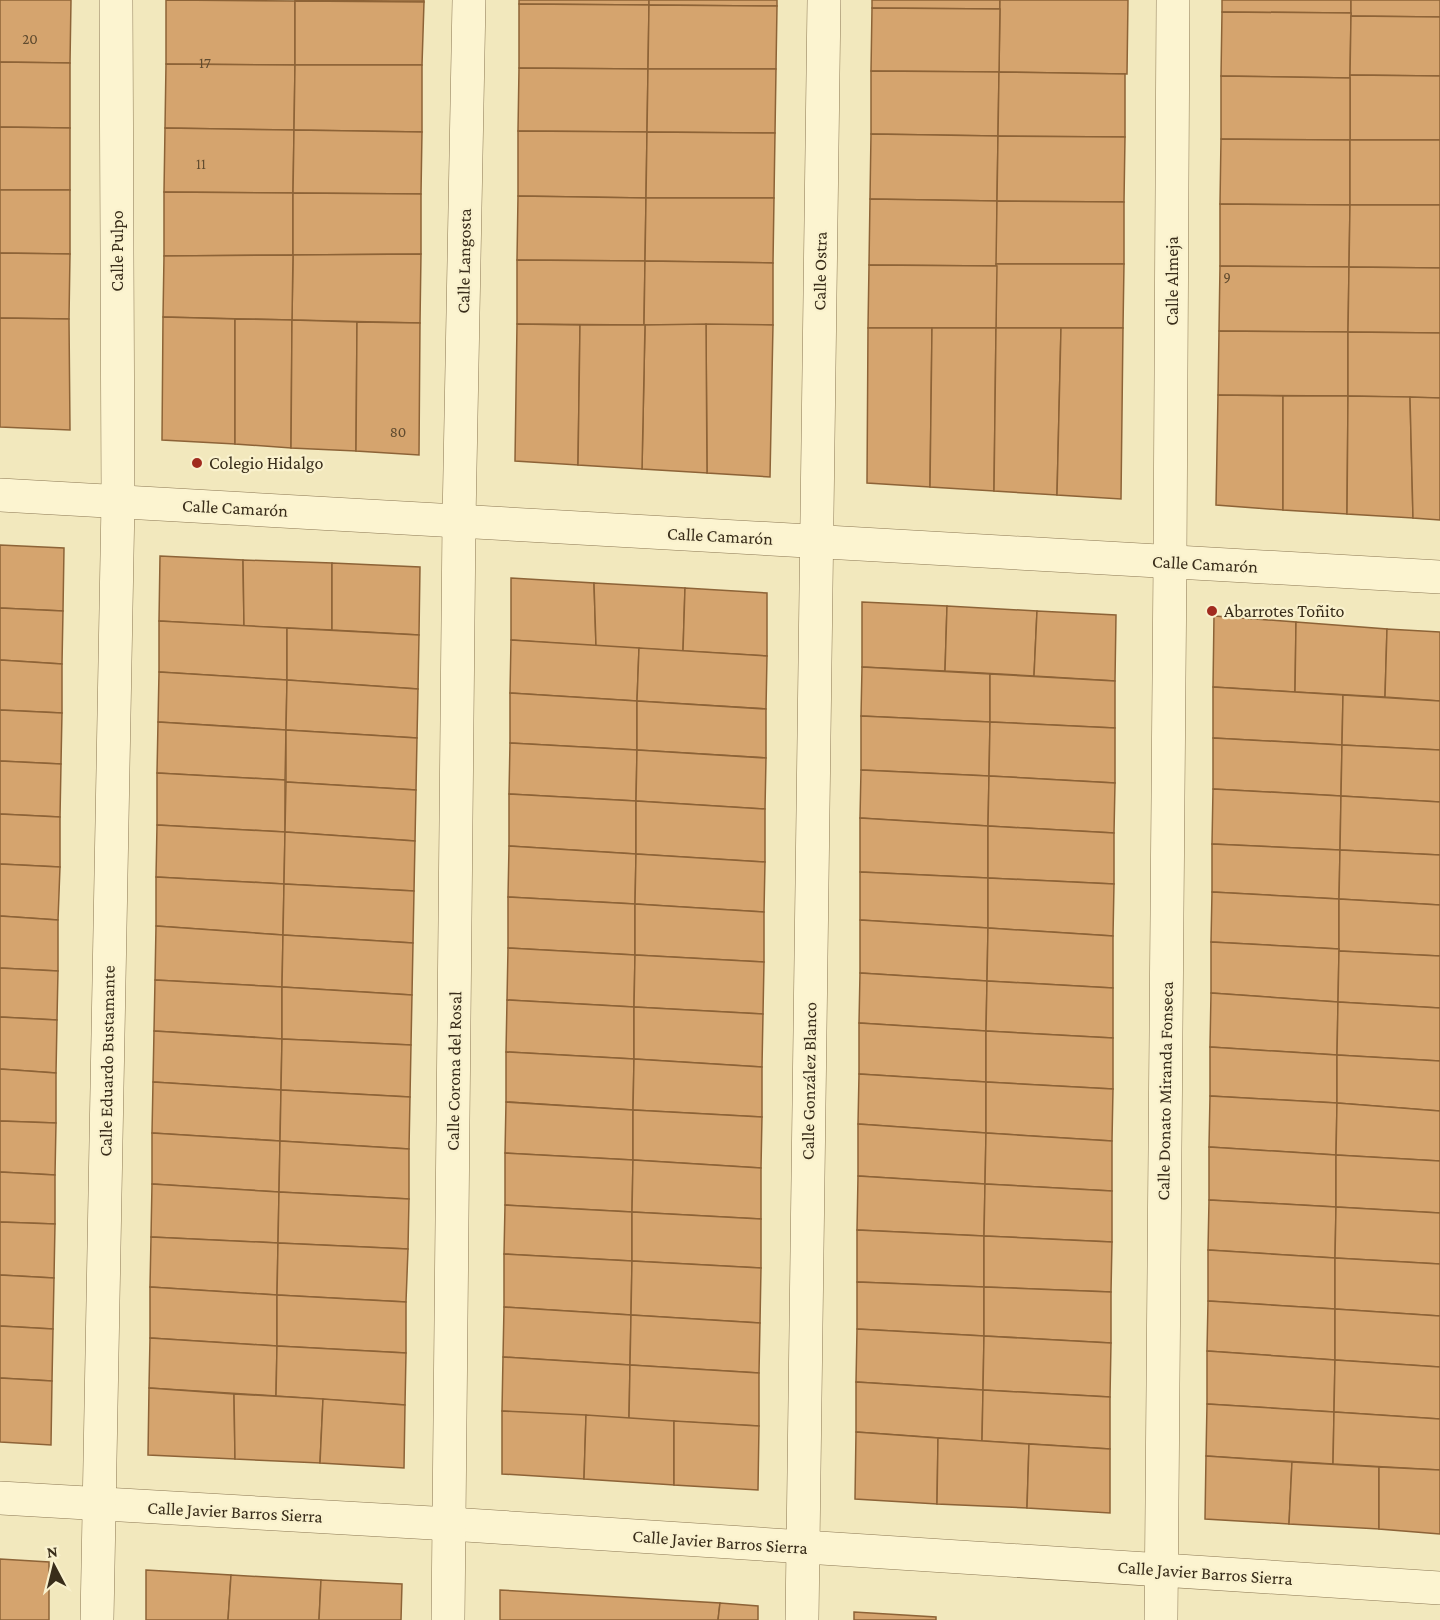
<svg xmlns="http://www.w3.org/2000/svg" width="1440" height="1620" font-family="'Crimson Pro',serif">
<rect width="100%" height="100%" fill="#f2e8bd"/>
<g fill="#d5a46e" stroke="#8d6337" stroke-width="1.5">
<polygon points="0,0 71,0 70,63 0,62"/>
<polygon points="166,0 295,1 295,65 166,64"/>
<polygon points="295,0 424,0 424,2 295,1"/>
<polygon points="519,0 649,0 649,5 519,4"/>
<polygon points="649,0 777,0 777,6 649,5"/>
<polygon points="872,0 1000,0 1000,9 872,8"/>
<polygon points="1000,0 1128,0 1127,74 999,72"/>
<polygon points="1222,0 1351,0 1351,13 1222,12"/>
<polygon points="1351,0 1440,0 1440,17 1351,16"/>
<polygon points="295,1 424,2 422,65 295,65"/>
<polygon points="519,4 649,5 648,69 519,68"/>
<polygon points="649,5 777,6 776,69 648,69"/>
<polygon points="872,8 1000,9 999,72 871,71"/>
<polygon points="1222,12 1351,13 1350,78 1221,76"/>
<polygon points="1351,16 1440,17 1440,76 1350,75"/>
<polygon points="0,62 70,63 70,128 0,127"/>
<polygon points="166,64 295,65 294,130 165,128"/>
<polygon points="295,65 422,65 422,132 294,130"/>
<polygon points="519,68 648,69 647,132 518,131"/>
<polygon points="648,69 776,69 775,133 647,132"/>
<polygon points="871,71 999,72 998,136 871,134"/>
<polygon points="999,72 1125,74 1125,137 998,136"/>
<polygon points="1350,75 1440,76 1440,140 1350,140"/>
<polygon points="1221,76 1350,78 1350,140 1221,139"/>
<polygon points="0,127 70,128 70,190 0,190"/>
<polygon points="165,128 294,130 293,193 164,192"/>
<polygon points="294,130 422,132 421,194 293,193"/>
<polygon points="518,131 647,132 646,198 518,196"/>
<polygon points="647,132 775,133 774,198 646,198"/>
<polygon points="871,134 998,136 997,201 870,199"/>
<polygon points="998,136 1125,137 1124,202 997,201"/>
<polygon points="1221,139 1350,140 1350,205 1220,204"/>
<rect x="1350" y="140" width="90" height="65"/>
<polygon points="0,190 70,190 70,254 0,253"/>
<polygon points="164,192 293,193 293,255 164,256"/>
<polygon points="293,193 421,194 421,254 293,255"/>
<polygon points="518,196 646,198 645,261 517,260"/>
<polygon points="646,198 774,198 773,263 645,261"/>
<polygon points="870,199 997,201 997,266 869,265"/>
<polygon points="997,201 1124,202 1124,264 996,264"/>
<polygon points="1220,204 1350,205 1349,267 1220,266"/>
<polygon points="1350,205 1440,205 1440,268 1349,267"/>
<polygon points="0,253 70,254 69,319 0,318"/>
<polygon points="421,254 420,323 292,320 293,255"/>
<polygon points="293,255 292,320 163,317 164,256"/>
<polygon points="517,260 645,261 644,325 517,324"/>
<polygon points="645,261 773,263 773,325 644,325"/>
<polygon points="996,264 1124,264 1123,328 996,328"/>
<polygon points="869,265 997,266 996,328 868,328"/>
<polygon points="1220,266 1349,267 1348,332 1219,331"/>
<polygon points="1349,267 1440,268 1440,333 1348,332"/>
<polygon points="163,317 235,319 235,444 162,440"/>
<polygon points="0,318 69,319 70,430 0,427"/>
<polygon points="235,319 292,320 291,448 235,444"/>
<polygon points="292,320 357,322 356,451 291,448"/>
<polygon points="357,322 420,323 419,455 356,451"/>
<polygon points="517,324 580,325 578,465 515,461"/>
<polygon points="706,324 773,325 770,477 707,473"/>
<polygon points="706,324 707,473 642,469 645,325"/>
<polygon points="580,325 645,325 642,469 578,465"/>
<polygon points="868,328 932,328 930,487 867,483"/>
<polygon points="932,328 996,328 994,491 930,487"/>
<polygon points="996,328 1061,328 1057,495 994,491"/>
<polygon points="1061,328 1123,328 1121,499 1057,495"/>
<polygon points="1219,331 1348,332 1348,396 1218,395"/>
<polygon points="1348,332 1440,333 1440,398 1348,396"/>
<polygon points="1218,395 1283,396 1283,510 1216,505"/>
<polygon points="1283,396 1348,396 1347,514 1283,510"/>
<polygon points="1348,396 1410,397 1413,518 1347,514"/>
<polygon points="1410,397 1440,398 1440,520 1413,518"/>
<polygon points="0,545 64,548 63,611 0,608"/>
<polygon points="160,556 243,560 244,626 159,621"/>
<polygon points="243,560 332,563 332,630 244,626"/>
<polygon points="332,563 420,567 419,635 332,630"/>
<polygon points="511,578 594,583 596,646 511,640"/>
<polygon points="594,583 685,588 683,651 596,646"/>
<polygon points="685,588 767,593 767,656 683,651"/>
<polygon points="862,602 947,606 945,671 862,667"/>
<polygon points="947,606 1037,611 1034,676 945,671"/>
<polygon points="0,608 63,611 62,664 0,660"/>
<polygon points="1037,611 1116,615 1115,681 1034,676"/>
<polygon points="1214,616 1296,622 1295,692 1213,687"/>
<polygon points="159,621 287,628 287,680 159,672"/>
<polygon points="1296,622 1387,629 1385,697 1295,692"/>
<polygon points="287,628 419,635 418,689 287,680"/>
<polygon points="1387,629 1440,632 1440,701 1385,697"/>
<polygon points="511,640 639,648 637,701 510,693"/>
<polygon points="639,648 767,656 766,709 637,701"/>
<polygon points="0,660 62,664 62,713 0,710"/>
<polygon points="862,667 990,674 990,722 861,716"/>
<polygon points="159,672 287,680 286,730 158,722"/>
<polygon points="990,674 1115,681 1115,728 990,722"/>
<polygon points="287,680 418,689 417,738 286,730"/>
<polygon points="1213,687 1343,695 1342,745 1213,738"/>
<polygon points="510,693 637,701 637,750 510,743"/>
<polygon points="1343,695 1440,701 1440,750 1342,745"/>
<polygon points="637,701 766,709 766,758 637,750"/>
<polygon points="0,710 62,713 61,764 0,761"/>
<polygon points="861,716 990,722 989,776 861,770"/>
<polygon points="158,722 286,730 285,780 157,773"/>
<polygon points="990,722 1115,728 1115,783 989,776"/>
<polygon points="286,730 417,738 416,790 286,782"/>
<polygon points="1213,738 1342,745 1341,796 1213,789"/>
<polygon points="510,743 637,750 636,801 509,794"/>
<polygon points="1342,745 1440,750 1440,802 1341,796"/>
<polygon points="637,750 766,758 765,809 636,801"/>
<polygon points="0,761 61,764 60,817 0,814"/>
<polygon points="861,770 989,776 988,826 860,818"/>
<polygon points="157,773 285,780 285,832 157,825"/>
<polygon points="989,776 1115,783 1114,833 988,826"/>
<polygon points="286,782 416,790 415,841 285,832"/>
<polygon points="1213,789 1341,796 1340,850 1212,844"/>
<polygon points="509,794 636,801 636,854 509,846"/>
<polygon points="1341,796 1440,802 1440,855 1340,850"/>
<polygon points="636,801 765,809 765,862 636,854"/>
<polygon points="0,814 60,817 60,867 0,864"/>
<polygon points="860,818 988,826 988,878 860,872"/>
<polygon points="157,825 285,832 284,884 156,877"/>
<polygon points="988,826 1114,833 1114,884 988,878"/>
<polygon points="285,832 415,841 414,891 284,884"/>
<polygon points="1212,844 1340,850 1339,899 1212,892"/>
<polygon points="509,846 636,854 635,904 508,897"/>
<polygon points="1340,850 1440,855 1440,905 1339,899"/>
<polygon points="636,854 765,862 764,912 635,904"/>
<polygon points="0,864 60,867 58,920 0,916"/>
<polygon points="860,872 988,878 988,928 860,920"/>
<polygon points="156,877 284,884 283,935 156,926"/>
<polygon points="988,878 1114,884 1113,936 988,928"/>
<polygon points="284,884 414,891 413,943 283,935"/>
<polygon points="1212,892 1339,899 1339,949 1211,942"/>
<polygon points="508,897 635,904 635,955 508,948"/>
<polygon points="1339,899 1440,905 1440,956 1339,951"/>
<polygon points="635,904 764,912 764,962 635,955"/>
<polygon points="0,916 58,920 58,971 0,968"/>
<polygon points="860,920 988,928 987,981 860,973"/>
<polygon points="156,926 283,935 282,987 155,980"/>
<polygon points="988,928 1113,936 1113,988 987,981"/>
<polygon points="283,935 413,943 412,995 282,987"/>
<polygon points="1211,942 1339,949 1338,1002 1211,993"/>
<polygon points="508,948 635,955 634,1007 507,1000"/>
<polygon points="1339,951 1440,956 1440,1008 1338,1002"/>
<polygon points="635,955 764,962 763,1014 634,1007"/>
<polygon points="0,968 58,971 57,1020 0,1017"/>
<polygon points="860,973 987,981 986,1031 859,1023"/>
<polygon points="155,980 282,987 282,1039 154,1031"/>
<polygon points="987,981 1113,988 1113,1038 986,1031"/>
<polygon points="282,987 412,995 411,1045 282,1039"/>
<polygon points="1211,993 1338,1002 1337,1055 1210,1047"/>
<polygon points="507,1000 634,1007 634,1059 506,1052"/>
<polygon points="1338,1002 1440,1008 1440,1061 1337,1055"/>
<polygon points="634,1007 763,1014 762,1067 634,1059"/>
<polygon points="0,1017 57,1020 56,1073 0,1069"/>
<polygon points="859,1023 986,1031 986,1082 859,1074"/>
<polygon points="154,1031 282,1039 281,1090 153,1082"/>
<polygon points="986,1031 1113,1038 1113,1089 986,1082"/>
<polygon points="282,1039 411,1045 410,1097 281,1090"/>
<polygon points="1210,1047 1337,1055 1337,1103 1210,1096"/>
<polygon points="506,1052 634,1059 633,1110 506,1102"/>
<polygon points="1337,1055 1440,1061 1440,1111 1337,1103"/>
<polygon points="634,1059 762,1067 762,1117 633,1110"/>
<polygon points="0,1069 56,1073 56,1123 0,1121"/>
<polygon points="859,1074 986,1082 986,1133 858,1124"/>
<polygon points="153,1082 281,1090 280,1141 152,1133"/>
<polygon points="986,1082 1113,1089 1112,1141 986,1133"/>
<polygon points="281,1090 410,1097 409,1149 280,1141"/>
<polygon points="1210,1096 1337,1103 1336,1155 1209,1147"/>
<polygon points="506,1102 633,1110 633,1160 505,1153"/>
<polygon points="1337,1103 1440,1111 1440,1161 1336,1155"/>
<polygon points="633,1110 762,1117 761,1168 633,1160"/>
<polygon points="0,1121 56,1123 55,1175 0,1172"/>
<polygon points="858,1124 986,1133 985,1184 858,1176"/>
<polygon points="152,1133 280,1141 279,1192 152,1184"/>
<polygon points="986,1133 1112,1141 1112,1191 985,1184"/>
<polygon points="280,1141 409,1149 409,1199 279,1192"/>
<polygon points="1209,1147 1336,1155 1336,1207 1209,1200"/>
<polygon points="505,1153 633,1160 632,1212 505,1205"/>
<polygon points="1336,1155 1440,1161 1440,1213 1336,1207"/>
<polygon points="633,1160 761,1168 761,1219 632,1212"/>
<polygon points="0,1172 55,1175 55,1224 0,1222"/>
<polygon points="858,1176 985,1184 984,1236 857,1230"/>
<polygon points="152,1184 279,1192 278,1243 151,1237"/>
<polygon points="985,1184 1112,1191 1112,1242 984,1236"/>
<polygon points="279,1192 409,1199 408,1249 278,1243"/>
<polygon points="1209,1200 1336,1207 1335,1258 1208,1250"/>
<polygon points="505,1205 632,1212 632,1261 504,1254"/>
<polygon points="1336,1207 1440,1213 1440,1264 1335,1258"/>
<polygon points="632,1212 761,1219 761,1268 632,1261"/>
<polygon points="0,1222 55,1224 54,1278 0,1275"/>
<polygon points="857,1230 984,1236 984,1287 857,1282"/>
<polygon points="984,1236 1112,1242 1111,1292 984,1287"/>
<polygon points="151,1237 278,1243 277,1295 150,1287"/>
<polygon points="278,1243 408,1249 406,1302 277,1295"/>
<polygon points="1208,1250 1335,1258 1335,1309 1208,1301"/>
<polygon points="504,1254 632,1261 631,1315 504,1307"/>
<polygon points="1335,1258 1440,1264 1440,1316 1335,1309"/>
<polygon points="632,1261 761,1268 760,1323 631,1315"/>
<polygon points="0,1275 54,1278 53,1329 0,1326"/>
<polygon points="857,1282 984,1287 984,1336 857,1329"/>
<polygon points="150,1287 277,1295 277,1346 150,1338"/>
<polygon points="984,1287 1111,1292 1111,1343 984,1336"/>
<polygon points="277,1295 406,1302 406,1353 277,1346"/>
<polygon points="1208,1301 1335,1309 1335,1360 1207,1351"/>
<polygon points="504,1307 631,1315 630,1365 503,1357"/>
<polygon points="1335,1309 1440,1316 1440,1367 1335,1360"/>
<polygon points="631,1315 760,1323 759,1373 630,1365"/>
<polygon points="0,1326 53,1329 52,1381 0,1378"/>
<polygon points="857,1329 984,1336 983,1390 856,1382"/>
<polygon points="984,1336 1111,1343 1110,1397 983,1390"/>
<polygon points="150,1338 277,1346 276,1396 149,1388"/>
<polygon points="277,1346 406,1353 405,1405 276,1396"/>
<polygon points="1207,1351 1335,1360 1334,1412 1207,1404"/>
<polygon points="503,1357 630,1365 629,1419 502,1411"/>
<polygon points="1335,1360 1440,1367 1440,1419 1334,1412"/>
<polygon points="630,1365 759,1373 759,1426 629,1419"/>
<polygon points="0,1378 52,1381 51,1445 0,1442"/>
<polygon points="856,1382 983,1390 982,1441 856,1432"/>
<polygon points="149,1388 234,1394 235,1459 148,1455"/>
<polygon points="983,1390 1110,1397 1110,1449 982,1441"/>
<polygon points="234,1394 323,1399 320,1463 235,1459"/>
<polygon points="323,1399 405,1405 404,1468 320,1463"/>
<polygon points="1207,1404 1334,1412 1333,1464 1206,1456"/>
<polygon points="502,1411 586,1415 584,1479 502,1474"/>
<polygon points="1334,1412 1440,1419 1440,1470 1333,1464"/>
<polygon points="586,1415 674,1421 674,1485 584,1479"/>
<polygon points="674,1421 759,1426 758,1490 674,1485"/>
<polygon points="856,1432 938,1438 937,1504 855,1499"/>
<polygon points="938,1438 1029,1444 1027,1508 937,1504"/>
<polygon points="1029,1444 1110,1449 1110,1513 1027,1508"/>
<polygon points="1206,1456 1292,1462 1289,1524 1205,1519"/>
<polygon points="1292,1462 1379,1467 1379,1529 1289,1524"/>
<polygon points="1379,1467 1440,1470 1440,1534 1379,1529"/>
<polygon points="0,1559 49,1562 49,1620 0,1620"/>
<polygon points="146,1570 231,1575 228,1620 146,1620"/>
<polygon points="231,1575 321,1580 319,1620 228,1620"/>
<polygon points="321,1580 402,1584 401,1620 319,1620"/>
<polygon points="500,1590 720,1603 718,1620 500,1620"/>
<polygon points="720,1603 758,1606 758,1620 718,1620"/>
<polygon points="854,1612 936,1617 936,1620 854,1620"/>
</g>
<g fill="none" stroke-linecap="round" stroke-linejoin="round">
<g stroke="#8c7854" stroke-width="34">
<g id="minor">
<polyline points="0,495 1440,577"/>
<polyline points="0,1498 450,1524 1440,1588"/>
<polyline points="97,1620 118,502 116,0"/>
<polyline points="448,1620 459,521 469,0"/>
<polyline points="802,1620 824,0"/>
<polyline points="1161,1620 1170,562 1173,0"/>
</g>
</g>
<use href="#minor" stroke="#fcf4d0" stroke-width="33"/>
</g>
<g fill="#a12b1e" stroke="#f9f1cd" stroke-width="2">
<circle cx="197" cy="463" r="6"/>
<circle cx="1212" cy="611" r="6"/>
</g>
<g text-anchor="middle" dominant-baseline="central" stroke-width="4.5" stroke-linejoin="round" paint-order="stroke">
<g font-size="15" fill="#604b2f">
<text x="30" y="39">20</text>
<text x="205" y="63">17</text>
<text x="201" y="164">11</text>
<text x="1227" y="277">9</text>
<text x="398" y="432">80</text>
</g>
<g font-size="18" fill="#392d1a" stroke="#f9f1cd">
<text transform="translate(117 251) rotate(-90)">Calle Pulpo</text>
<text transform="translate(464 261) rotate(-89)">Calle Langosta</text>
<text transform="translate(820 271) rotate(-89)">Calle Ostra</text>
<text transform="translate(1172 281) rotate(-90)">Calle Almeja</text>
<text transform="translate(235 508) rotate(3)">Calle Camarón</text>
<text transform="translate(720 536) rotate(3)">Calle Camarón</text>
<text transform="translate(1205 564) rotate(3)">Calle Camarón</text>
<text transform="translate(107 1061) rotate(-89)">Calle Eduardo Bustamante</text>
<text transform="translate(454 1071) rotate(-89)">Calle Corona del Rosal</text>
<text transform="translate(809 1081) rotate(-89)">Calle González Blanco</text>
<text transform="translate(1165 1091) rotate(-89)">Calle Donato Miranda Fonseca</text>
<text transform="translate(235 1512) rotate(3)">Calle Javier Barros Sierra</text>
<text transform="translate(720 1542) rotate(4)">Calle Javier Barros Sierra</text>
<text transform="translate(1205 1573) rotate(4)">Calle Javier Barros Sierra</text>
</g>
<g font-size="18" fill="#392d1a" stroke="#f9f1cd" text-anchor="start">
<text x="209" y="463">Colegio Hidalgo</text>
<text x="1224" y="611">Abarrotes Toñito</text>
</g>
</g>
<g transform="translate(54 1566) rotate(353)" stroke="#f9f1cd" stroke-width="4.5" paint-order="stroke">
<path d="M0-4.5L10 22L0 15L-10 22Z" fill="#392d1a"/>
<text y="-9" font-size="16" font-weight="bold" text-anchor="middle" fill="#392d1a">N</text>
</g>
</svg>
